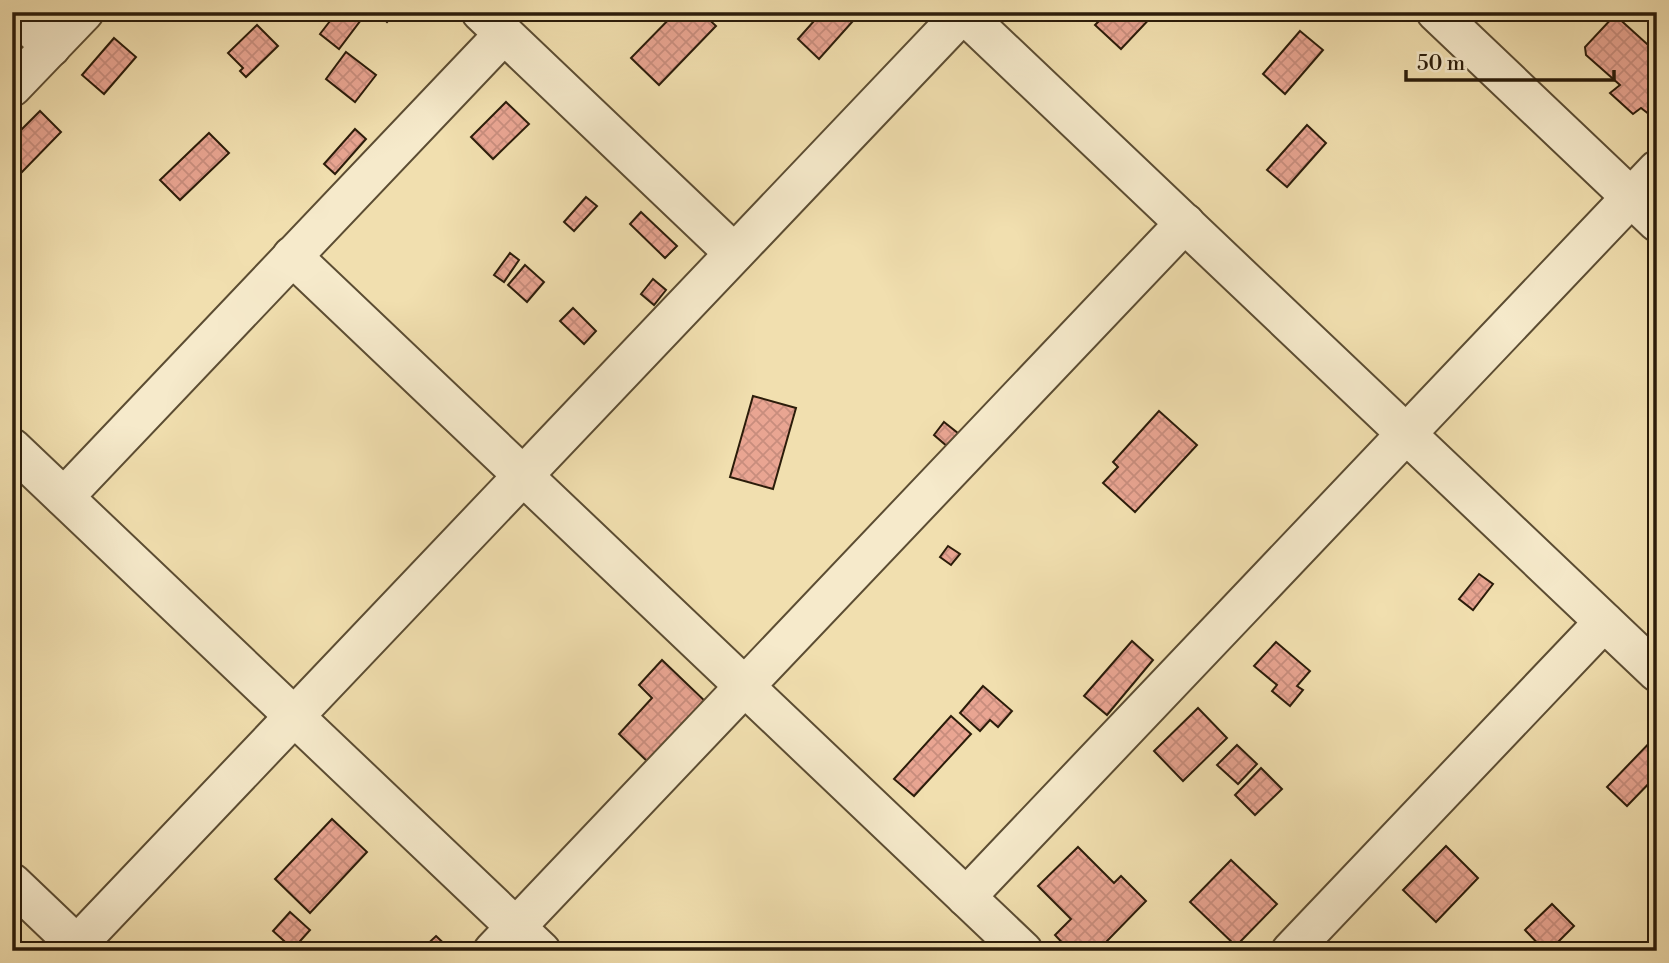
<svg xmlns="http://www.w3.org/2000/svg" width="1669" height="963" font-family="'Libre Bodoni',serif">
<defs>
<pattern id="building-cross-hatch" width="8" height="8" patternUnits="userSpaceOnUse" patternTransform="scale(1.75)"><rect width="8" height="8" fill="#e9a592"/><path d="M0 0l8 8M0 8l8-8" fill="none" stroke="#c88d7d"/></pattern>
</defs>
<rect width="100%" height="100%" fill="#f1dfaf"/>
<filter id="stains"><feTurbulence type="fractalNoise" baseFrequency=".00286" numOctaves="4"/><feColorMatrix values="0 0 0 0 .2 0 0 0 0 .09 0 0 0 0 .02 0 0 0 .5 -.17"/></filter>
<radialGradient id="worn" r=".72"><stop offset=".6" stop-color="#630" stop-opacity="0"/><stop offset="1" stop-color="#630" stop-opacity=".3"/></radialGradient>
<g fill="url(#building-cross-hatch)" stroke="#2b1c0a" stroke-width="2">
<polygon points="323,12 367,12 339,49 320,34 330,21 321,14"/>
<polygon points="377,12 396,12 387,22"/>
<polygon points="676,12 701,12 716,26 659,85 631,58"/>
<polygon points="822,12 861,12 819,59 798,39"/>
<polygon points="1108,12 1156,12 1121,49 1095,25"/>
<polygon points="1615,15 1647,44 1657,36 1657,108 1650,115 1641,108 1633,114 1610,93 1620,85 1586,55 1585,47"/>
<polygon points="257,25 278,46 246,77 240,71 243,68 228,53"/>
<polygon points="1300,31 1323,50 1285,94 1263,74"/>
<polygon points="114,38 136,57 104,94 82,75"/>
<polygon points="346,52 376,75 355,102 326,79"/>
<polygon points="506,102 529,124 493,159 471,137"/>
<polygon points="40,111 61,132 21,173 12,164 12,139"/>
<polygon points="1307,125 1326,143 1287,187 1267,170"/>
<polygon points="355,129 366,139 335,174 324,164"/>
<polygon points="209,133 229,153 180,200 160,180"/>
<polygon points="586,197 597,206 574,231 564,222"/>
<polygon points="641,212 677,246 665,258 630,224"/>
<polygon points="510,253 519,260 504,282 494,275"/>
<polygon points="525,265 544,282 527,302 508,285"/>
<polygon points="653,279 666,290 654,305 641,294"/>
<polygon points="573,308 596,331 584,344 560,321"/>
<polygon points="753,396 796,408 773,489 730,477"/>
<polygon points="1159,411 1197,445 1135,512 1103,483 1118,467 1113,462"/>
<polygon points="944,422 959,434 948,447 934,435"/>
<polygon points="948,546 960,554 951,565 940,557"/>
<polygon points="1479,574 1493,584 1473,610 1459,599"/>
<polygon points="1132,641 1153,660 1107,715 1084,696"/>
<polygon points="1276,642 1310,671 1297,686 1303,690 1290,706 1272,691 1277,685 1254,666"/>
<polygon points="662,660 708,704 651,765 619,734 652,698 639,685"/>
<polygon points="983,686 1012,711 998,727 990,720 980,731 960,713"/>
<polygon points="1198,708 1227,738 1183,781 1154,751"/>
<polygon points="951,716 971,734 914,796 894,779"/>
<polygon points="1655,737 1657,775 1627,806 1607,787"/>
<polygon points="1237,745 1257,764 1238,784 1217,765"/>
<polygon points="1261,768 1282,789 1255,815 1235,795"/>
<polygon points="332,819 367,852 310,913 275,879"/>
<polygon points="1446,846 1478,878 1436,922 1403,890"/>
<polygon points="1078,847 1114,883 1121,876 1146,901 1107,941 1117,951 1070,951 1055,935 1071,919 1038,886"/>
<polygon points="1231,860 1277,904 1236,946 1190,902"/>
<polygon points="1552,904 1574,926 1549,951 1545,951 1525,930"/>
<polygon points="290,912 310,930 293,949 273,931"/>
<polygon points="436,936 452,951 420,951"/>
</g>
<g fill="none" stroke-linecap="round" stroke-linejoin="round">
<g stroke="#5c4d33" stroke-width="42">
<g id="minor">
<polyline points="15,12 51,47"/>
<polyline points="481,12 734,253"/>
<polyline points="962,12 1657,672"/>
<polyline points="1436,12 1657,222"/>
<polyline points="12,87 84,12"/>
<polyline points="292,256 1023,951"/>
<polyline points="12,448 541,951"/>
<polyline points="64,497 504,34"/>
<polyline points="12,883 77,945"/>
<polyline points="966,897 1657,170"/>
<polyline points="71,951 964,12"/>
<polyline points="493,951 1185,223"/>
<polyline points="1291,951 1604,622"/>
</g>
</g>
<use href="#minor" stroke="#f6eacb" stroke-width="38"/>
</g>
<rect width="1669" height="963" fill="none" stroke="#f1dfaf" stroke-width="42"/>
<rect x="14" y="14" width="1641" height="935" fill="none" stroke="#2b1c0a" stroke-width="3.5"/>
<rect x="21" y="21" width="1627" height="921" fill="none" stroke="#2b1c0a" stroke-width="2"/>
<path d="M1406 70v10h208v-10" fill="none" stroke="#2b1c0a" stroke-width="3.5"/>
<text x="1417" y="70" font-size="21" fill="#2b1c0a" stroke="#f6eacb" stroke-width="5" paint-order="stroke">50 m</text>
<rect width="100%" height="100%" filter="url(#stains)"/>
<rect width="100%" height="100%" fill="url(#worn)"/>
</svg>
